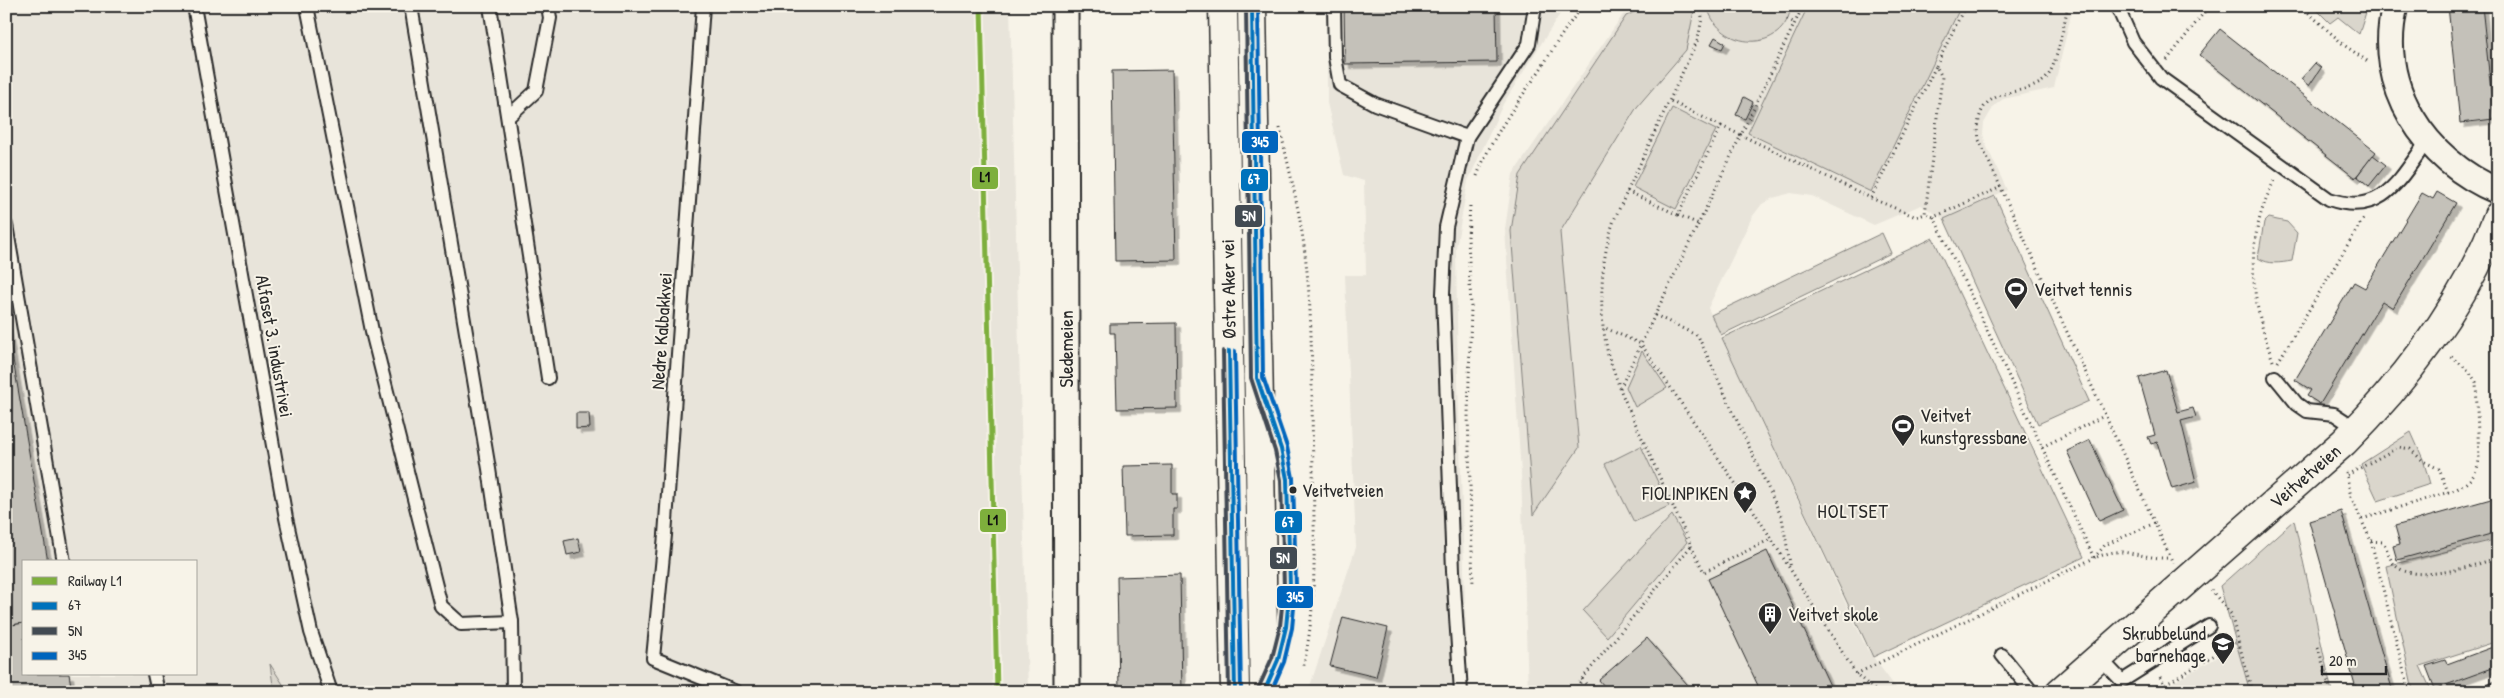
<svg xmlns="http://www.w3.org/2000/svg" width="2504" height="698" font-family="'Patrick Hand',sans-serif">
<defs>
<filter id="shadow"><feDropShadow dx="4.5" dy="4.5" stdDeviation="0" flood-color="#0004"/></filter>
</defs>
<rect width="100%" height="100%" fill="#f7f3e8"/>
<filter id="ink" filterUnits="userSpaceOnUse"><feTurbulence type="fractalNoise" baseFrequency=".02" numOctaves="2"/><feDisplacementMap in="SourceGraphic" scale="10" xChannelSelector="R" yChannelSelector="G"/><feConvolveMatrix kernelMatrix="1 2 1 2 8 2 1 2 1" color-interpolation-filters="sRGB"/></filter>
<g filter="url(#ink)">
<g fill="#e8e4da" fill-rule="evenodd">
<path d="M6,6H1010L1028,692H288L270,666L274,692H6ZM24,562H196V674H24Z"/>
<polygon points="1327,6 1561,6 1560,14 1503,104 1468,181 1456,248 1458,383 1468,692 1311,692 1310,686 1356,547 1345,275 1366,275 1364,181 1344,175 1327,103"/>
<polygon points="1629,6 2073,6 2054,88 2003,99 1994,106 1984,123 1983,134 1986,145 2007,190 1944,219 1921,205 1874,225 1812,196 1791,193 1773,198 1762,204 1752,217 1708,308 1867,649 1899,692 1528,692 1521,473 1505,229 1513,174"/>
<polygon points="2237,646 2249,692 2146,692 2159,684 2163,688"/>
</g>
<g fill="#dad6cc" stroke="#82807c">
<polygon points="1646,6 1695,6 1686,50 1637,107 1560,232 1579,448 1533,515 1511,231 1520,175 1626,16"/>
<path d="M1707,6H1791C1785,54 1719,52 1707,6Z"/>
<polygon points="1808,6 1961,6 1871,192 1748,133"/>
<polygon points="2313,6 2368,6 2359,34 2338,17 2330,23"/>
<polygon points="1672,108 1716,130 1676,209 1633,187"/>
<polygon points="1995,196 2089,401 2038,424 1944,219"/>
<path d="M2268,218L2287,222L2297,233L2292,261C2280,263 2269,265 2258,258L2264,222Z"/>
<polygon points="1882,233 1891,253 1721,335 1711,315"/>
<polygon points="1933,238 2084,557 1873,657 1722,338"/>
<polygon points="1642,351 1667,388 1635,407 1626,387"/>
<polygon points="2411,432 2423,459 2430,484 2378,501 2361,464"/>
<polygon points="1641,446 1669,506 1634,522 1605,464"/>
<polygon points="1672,515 1687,542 1607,637 1583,611"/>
<polygon points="2294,520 2332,692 2250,692 2220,586"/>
<polygon points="2498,539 2498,641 2420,666 2432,692 2413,690 2386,566"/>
<polygon points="270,664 288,692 274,692"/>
</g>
<g fill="#c4c1b9" stroke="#2b2b2b" filter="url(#shadow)">
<polygon points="1344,6 1496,6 1497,62 1345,64"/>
<polygon points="2448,6 2482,6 2494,119 2460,123"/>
<polygon points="2220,29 2376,152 2355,178 2199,55"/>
<polygon points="1715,37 1725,43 1722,49 1711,44"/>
<polygon points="2315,63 2321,68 2309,86 2301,79"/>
<polygon points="1172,70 1176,260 1115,261 1112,71"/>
<polygon points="1744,97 1753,102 1745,119 1736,115"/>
<polygon points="2373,155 2386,165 2369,186 2357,176"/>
<polygon points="2437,192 2456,203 2393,308 2382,301 2320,404 2307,396 2311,390 2295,380 2354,282 2365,288 2422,193 2433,199"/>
<polygon points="1176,323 1177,408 1117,409 1115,333 1110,333 1110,324"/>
<polygon points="7,325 48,562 24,562 24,623 6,626"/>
<polygon points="2166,370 2178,412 2193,408 2196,417 2181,421 2196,482 2172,489 2157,442 2151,444 2148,437 2155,435 2139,378"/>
<polygon points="576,413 589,413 590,428 576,429"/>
<polygon points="2090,440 2123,510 2099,521 2067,451"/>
<polygon points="1172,465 1172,494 1177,494 1177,509 1173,509 1173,535 1125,536 1123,466"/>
<polygon points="2498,497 2498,532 2397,560 2393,546 2400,544 2395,526"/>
<polygon points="2341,511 2393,692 2357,692 2309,521"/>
<polygon points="578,538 581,552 567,555 564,541"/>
<polygon points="1767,551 1833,692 1761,692 1708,579"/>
<polygon points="1180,575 1182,692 1119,692 1117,577"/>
<polygon points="1343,617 1388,628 1376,677 1330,666"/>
<polygon points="24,623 24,674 69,674 72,692 6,692 6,626"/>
<polygon points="1647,638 1694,692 1609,692 1599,680"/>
<polygon points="2498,645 2498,666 2435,689 2426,666 2445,660 2447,664"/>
</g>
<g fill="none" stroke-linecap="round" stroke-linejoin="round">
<g stroke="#2b2b2b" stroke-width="16">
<g id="service">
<polyline points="194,6 286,518 311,632 331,692"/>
<polyline points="307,6 373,336 441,606 461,624 512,622"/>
<polyline points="411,6 489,469 512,622 513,692"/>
<polyline points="490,6 548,378"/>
<polyline points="703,6 665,535 653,658 736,692"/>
<polyline points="1334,6 1335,57 1340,85 1375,104 1467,137"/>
<path d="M2117,6L2133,42L2161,78L2329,199C2383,218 2400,178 2428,140"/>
<polyline points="508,117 536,91 550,18 548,6"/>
<polyline points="6,225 64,562"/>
<polyline points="2275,377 2297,404 2307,411 2334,414 2357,429"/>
<polyline points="1268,410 1287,479 1290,587 1286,627 1278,660 1270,676"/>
<polyline points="2002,655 2032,692"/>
<polyline points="2099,657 2122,681 2209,626"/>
<polyline points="154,674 158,692"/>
<polyline points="1461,692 1453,571 1443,294 1446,227 1467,137 1529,44 1535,6"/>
<polyline points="2490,692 2498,688"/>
</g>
</g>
<g stroke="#2b2b2b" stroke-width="29">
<g id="minor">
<polyline points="1065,6 1067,692"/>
<path d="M2395,6C2375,86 2425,161 2498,191"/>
</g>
</g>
<g stroke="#2b2b2b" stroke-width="31">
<path id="tertiary" d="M2060,692L2344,442C2409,377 2465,303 2498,216"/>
</g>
<g stroke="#2b2b2b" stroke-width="31">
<g id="trunk">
<polyline points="1223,6 1235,692"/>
<polyline points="1252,6 1264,692"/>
</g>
</g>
<g stroke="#2b2b2b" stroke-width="3" stroke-dasharray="1 4" stroke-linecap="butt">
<path d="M1701,6L1702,18L1698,39L1614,220C1602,256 1600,289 1603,327L1641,344L1750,505L1856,674L1877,692"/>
<path d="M2068,6C2064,23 2057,65 2047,77C2027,101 1971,79 1979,140L2173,563"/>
<polyline points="2077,6 2101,10"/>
<polyline points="2301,6 2344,45 2370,63"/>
<polyline points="1787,19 1795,23"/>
<polyline points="2167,60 2209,6"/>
<polyline points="1936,66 1965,6"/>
<polyline points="1721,126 1741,135 1803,6"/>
<path d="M1280,128C1289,170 1300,211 1305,254C1314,324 1311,395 1313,466C1314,533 1318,602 1303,669"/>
<path d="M1477,176C1492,136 1516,105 1540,70C1554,48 1566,25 1584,6"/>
<polyline points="1627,191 1678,215 1721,126 1670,101"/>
<polyline points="1871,198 1916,217 1925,214"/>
<polyline points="1470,206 1468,237 1471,307 1468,415 1473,585"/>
<polyline points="1678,215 1699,224"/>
<path d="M1934,217L2094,558C2103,555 2112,551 2122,552C2139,554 2153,559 2170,558"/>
<polyline points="1655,315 1698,336 1782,518 1791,569"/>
<path d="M2273,361C2250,297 2243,242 2275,179"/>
<polyline points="2278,362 2363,219"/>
<polyline points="1620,388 1741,135 1871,198 1936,66 1942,77 1925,214 1934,217 1999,188"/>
<polyline points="2042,447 2104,416"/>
<polyline points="2346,472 2351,497 2371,541 2409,692"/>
<polyline points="2347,475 2399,447 2410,449 2423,461 2439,469 2448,492"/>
<path d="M2362,519L2455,490C2469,482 2477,476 2479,459L2476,382L2469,371L2449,355"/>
<path d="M2371,541L2383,542C2388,549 2389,560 2396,566C2415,584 2477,566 2498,557"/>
<polyline points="1691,546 1704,572 1771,539"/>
<polyline points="2211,590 2231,614 2252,692"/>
<polyline points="2318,647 2331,692"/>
<polyline points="1856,674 2094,558 2105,545 2155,523"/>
<polyline points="2160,677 2165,685 2238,641"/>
<polyline points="1582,679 1592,692"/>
<polyline points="1575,692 1582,679 1691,546 1622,394 1608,355 1603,327"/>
</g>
<use href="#service" stroke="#f7f3e8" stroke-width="12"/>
<use href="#minor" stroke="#f7f3e8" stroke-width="25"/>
<use href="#tertiary" stroke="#f7f3e8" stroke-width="28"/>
<use href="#trunk" stroke="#f7f3e8" stroke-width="28"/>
<g stroke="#f7f3e8" stroke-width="8">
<g id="bus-1">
<polyline points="1252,6 1257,378 1281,449 1287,479 1290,587 1286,627 1278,660 1264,692"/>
<polyline points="1229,351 1235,692"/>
</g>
</g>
<g stroke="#f7f3e8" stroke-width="8">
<g id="bus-2">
<polyline points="1246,6 1251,378 1275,451 1281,480 1284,587 1280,626 1272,658 1258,689"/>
<polyline points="1223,351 1229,692"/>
</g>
</g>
<g stroke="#f7f3e8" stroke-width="8">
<g id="bus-3">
<polyline points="1258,6 1263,377 1287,447 1293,478 1296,587 1292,628 1284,662 1271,692"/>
<polyline points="1235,351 1241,692"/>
</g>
</g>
<use href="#bus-1" stroke="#0072bc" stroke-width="4"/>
<use href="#bus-2" stroke="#424a52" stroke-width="4"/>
<use href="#bus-3" stroke="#0065bd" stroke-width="4"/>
<g stroke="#f7f3e8" stroke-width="9">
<polyline id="rail-1" points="981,6 997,692"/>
</g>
<use href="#rail-1" stroke="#7eaf3c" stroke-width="5"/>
</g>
</g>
<defs>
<g id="stadium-pin" transform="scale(1.25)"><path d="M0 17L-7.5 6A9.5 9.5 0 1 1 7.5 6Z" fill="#2b2b2b" stroke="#f7f3e8"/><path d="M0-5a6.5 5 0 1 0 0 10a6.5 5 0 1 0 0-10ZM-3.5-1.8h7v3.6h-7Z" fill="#fff"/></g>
<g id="sight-pin" transform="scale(1.25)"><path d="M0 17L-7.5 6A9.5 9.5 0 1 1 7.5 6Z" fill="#2b2b2b" stroke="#f7f3e8"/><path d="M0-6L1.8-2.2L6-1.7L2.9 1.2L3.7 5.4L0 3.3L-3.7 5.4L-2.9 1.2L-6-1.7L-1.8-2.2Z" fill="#fff"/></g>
<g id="building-pin" transform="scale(1.25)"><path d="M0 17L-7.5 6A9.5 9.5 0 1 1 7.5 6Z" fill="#2b2b2b" stroke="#f7f3e8"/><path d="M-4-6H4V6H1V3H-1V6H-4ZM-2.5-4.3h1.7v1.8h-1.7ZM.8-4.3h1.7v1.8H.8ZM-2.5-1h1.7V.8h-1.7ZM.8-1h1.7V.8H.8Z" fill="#fff"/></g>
<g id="school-pin" transform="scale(1.25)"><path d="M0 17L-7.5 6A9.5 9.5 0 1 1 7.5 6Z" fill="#2b2b2b" stroke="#f7f3e8"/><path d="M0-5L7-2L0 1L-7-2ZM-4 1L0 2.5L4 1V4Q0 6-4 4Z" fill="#fff"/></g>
</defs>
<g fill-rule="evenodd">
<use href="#stadium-pin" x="2016" y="289"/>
<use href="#stadium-pin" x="1903" y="426"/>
<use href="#sight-pin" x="1745" y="493"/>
<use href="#building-pin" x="1770" y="614"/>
<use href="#school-pin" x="2223" y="644"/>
</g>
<circle fill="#2b2b2b" stroke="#f7f3e8" stroke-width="2" cx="1293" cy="490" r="4.5"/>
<g text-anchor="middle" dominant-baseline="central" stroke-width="4" stroke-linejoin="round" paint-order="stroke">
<g font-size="18" fill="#2b2b2b" stroke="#f7f3e8" text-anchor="start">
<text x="1302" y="490">Veitvetveien</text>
</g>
<g font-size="19" fill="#2b2b2b" stroke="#f7f3e8">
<text transform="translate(1228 289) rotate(-91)">Østre Aker vei</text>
<text transform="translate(661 331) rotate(-86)">Nedre Kalbakkvei</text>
<text transform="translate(275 346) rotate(80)">Alfaset 3. industrivei</text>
<text transform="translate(1066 349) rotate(-90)">Sledemeien</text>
<text transform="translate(2305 476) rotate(-41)">Veitvetveien</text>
</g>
<g font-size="19" fill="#2b2b2b" stroke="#f7f3e8" text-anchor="start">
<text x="2034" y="289">Veitvet tennis</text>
<text x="1920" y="415">Veitvet<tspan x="1920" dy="22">kunstgressbane</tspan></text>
<text x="1728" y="493" text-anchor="end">FIOLINPIKEN</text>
<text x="1788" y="614">Veitvet skole</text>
<text x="2206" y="633" text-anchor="end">Skrubbelund<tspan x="2206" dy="22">barnehage</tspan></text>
</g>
<g font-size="20" letter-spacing="1" fill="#2b2b2b" stroke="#f7f3e8">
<text x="1853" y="510">HOLTSET</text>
</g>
</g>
<g stroke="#f7f3e8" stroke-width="2">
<rect x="1241" y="130" width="38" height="24" rx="5" fill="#0065bd"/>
<rect x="971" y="166" width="28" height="24" rx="5" fill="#7eaf3c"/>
<rect x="1240" y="168" width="29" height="24" rx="5" fill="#0072bc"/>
<rect x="1234" y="204" width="29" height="24" rx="5" fill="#424a52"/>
<rect x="979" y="508" width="28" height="25" rx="5" fill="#7eaf3c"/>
<rect x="1274" y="510" width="29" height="24" rx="5" fill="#0072bc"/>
<rect x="1269" y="546" width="29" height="24" rx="5" fill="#424a52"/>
<rect x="1276" y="585" width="38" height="24" rx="5" fill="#0065bd"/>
</g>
<g font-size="14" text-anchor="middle" font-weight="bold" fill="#fff">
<text x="1260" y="147">345</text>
<text x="1254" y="184">67</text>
<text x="1249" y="221">5N</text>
<text x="1288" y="527">67</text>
<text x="1283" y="563">5N</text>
<text x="1295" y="602">345</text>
</g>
<g font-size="14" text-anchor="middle" font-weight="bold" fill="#111">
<text x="985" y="182">L1</text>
<text x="993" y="525">L1</text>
</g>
<rect width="2504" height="698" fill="none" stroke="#f7f3e8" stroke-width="25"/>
<rect x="12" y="12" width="2479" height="673" fill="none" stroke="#2b2b2b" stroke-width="2" filter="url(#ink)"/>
<rect x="22" y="560" width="175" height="115" fill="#f7f3e8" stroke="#a5a39c"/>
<rect x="32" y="577" width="25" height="8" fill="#7eaf3c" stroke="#a5a39c"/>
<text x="68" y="586" font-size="15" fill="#2b2b2b">Railway L1</text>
<rect x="32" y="602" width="25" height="8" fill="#0072bc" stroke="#a5a39c"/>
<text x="68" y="610" font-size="15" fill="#2b2b2b">67</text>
<rect x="32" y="627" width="25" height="8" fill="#424a52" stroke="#a5a39c"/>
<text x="68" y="636" font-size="15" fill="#2b2b2b">5N</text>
<rect x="32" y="652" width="25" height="8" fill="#0065bd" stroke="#a5a39c"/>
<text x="68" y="660" font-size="15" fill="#2b2b2b">345</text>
<path d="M2322 666v8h64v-8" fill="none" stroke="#2b2b2b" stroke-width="2.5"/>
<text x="2329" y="666" font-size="15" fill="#2b2b2b" stroke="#f7f3e8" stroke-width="4" paint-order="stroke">20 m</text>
</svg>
